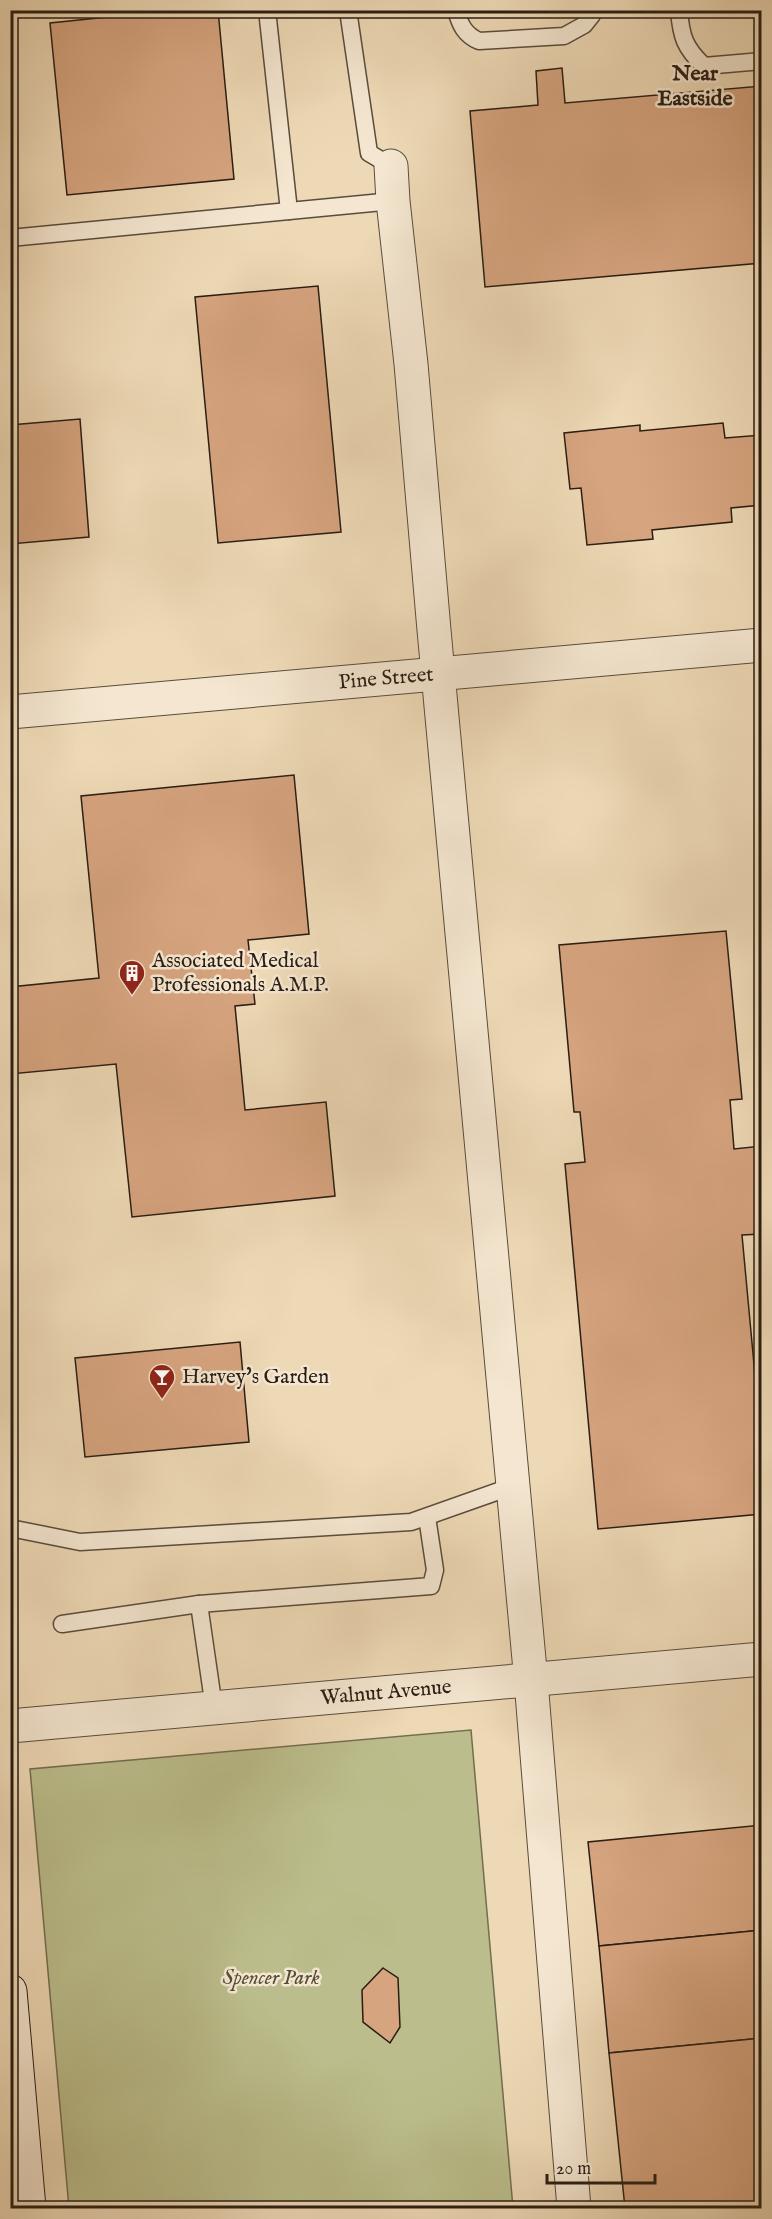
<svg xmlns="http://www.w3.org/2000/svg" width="772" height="2219" font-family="'IM FELL English',serif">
<rect width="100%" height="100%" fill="#eed9b6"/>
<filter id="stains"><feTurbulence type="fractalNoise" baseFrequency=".00333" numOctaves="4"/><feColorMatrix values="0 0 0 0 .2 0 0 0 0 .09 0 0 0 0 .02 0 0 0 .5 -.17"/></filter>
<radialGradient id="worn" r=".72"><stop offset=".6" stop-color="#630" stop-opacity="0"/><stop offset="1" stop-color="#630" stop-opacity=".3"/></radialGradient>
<polygon fill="#bbbe8c" stroke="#726e50" stroke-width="1.5" points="471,1730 513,2208 69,2208 30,1769"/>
<g fill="#d6a47f" stroke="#291d13" stroke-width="1.5">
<polygon points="176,10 218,10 234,179 67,195 50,23"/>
<polygon points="562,68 565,103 762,86 762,263 485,287 470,111 538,105 536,71"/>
<polygon points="318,286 341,532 218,543 195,297"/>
<polygon points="80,419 89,537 10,544 10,425"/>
<polygon points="723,423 725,438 762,435 762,505 731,508 732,522 652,530 653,539 587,545 581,488 570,489 564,433 640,425 640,431"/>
<polygon points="294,775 309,934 248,940 255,1004 235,1006 245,1110 326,1102 335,1196 132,1217 116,1064 10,1074 10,987 99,978 81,796"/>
<polygon points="726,931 742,1099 730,1100 734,1149 762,1146 762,1234 742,1235 762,1451 762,1514 598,1529 565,1164 585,1162 580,1112 574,1112 559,945"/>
<polygon points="240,1342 249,1442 85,1457 75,1358"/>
<polygon points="762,1825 762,1930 599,1946 588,1842"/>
<polygon points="762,1930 762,2038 609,2053 599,1946"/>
<polygon points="383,1968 398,1978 400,2027 390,2043 363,2022 362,1990"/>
<polygon points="762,2038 762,2205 724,2208 625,2208 609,2053"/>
</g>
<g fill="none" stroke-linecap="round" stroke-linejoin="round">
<g stroke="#5a4c3c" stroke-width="19">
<g id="lane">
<polyline points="267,10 289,211 393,201"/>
<polyline points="348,10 369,153 391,166"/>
<path d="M456,10C460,25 465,35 479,41L564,36L584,25L592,15V10"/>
<path d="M679,10C681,37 685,48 704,66L762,61"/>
<polyline points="10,238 289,211"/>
<polyline points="10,1528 80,1542 411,1522 513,1486"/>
<polyline points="199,1604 431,1586 435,1570 427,1517"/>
<polyline points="62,1624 199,1604 214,1708"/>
</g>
</g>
<g stroke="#5a4c3c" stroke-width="35">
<g id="street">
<polyline points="391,166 393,201 411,364 434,630 531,1681 574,2208"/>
<polyline points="10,712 762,645"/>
<polyline points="10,1726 762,1659"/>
</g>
</g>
<g stroke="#291d13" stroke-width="35">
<polyline id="secondary" points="10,1991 29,2208"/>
</g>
<use href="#lane" stroke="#f4e6d0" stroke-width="16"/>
<use href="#street" stroke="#f4e6d0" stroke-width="33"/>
<use href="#secondary" stroke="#f4e6d0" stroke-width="33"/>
</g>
<defs>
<g id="building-pin" transform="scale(1.35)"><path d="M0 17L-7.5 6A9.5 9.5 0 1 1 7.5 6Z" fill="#8f2418" stroke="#f4e6d0"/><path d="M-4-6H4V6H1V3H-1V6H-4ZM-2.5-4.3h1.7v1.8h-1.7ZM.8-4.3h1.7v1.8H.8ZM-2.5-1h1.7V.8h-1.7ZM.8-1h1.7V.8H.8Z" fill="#fff"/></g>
<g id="bar-pin" transform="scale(1.35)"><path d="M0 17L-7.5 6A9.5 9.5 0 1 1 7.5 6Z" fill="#8f2418" stroke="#f4e6d0"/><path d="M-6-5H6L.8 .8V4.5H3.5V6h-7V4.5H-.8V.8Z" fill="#fff"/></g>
</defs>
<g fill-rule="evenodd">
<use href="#building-pin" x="132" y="973"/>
<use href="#bar-pin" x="162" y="1377"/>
</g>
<g text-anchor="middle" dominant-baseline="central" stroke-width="5" stroke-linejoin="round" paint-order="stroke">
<g font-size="21" fill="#291d13" stroke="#f4e6d0">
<text transform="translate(386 679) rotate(-5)">Pine Street</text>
<text transform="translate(386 1693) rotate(-5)">Walnut Avenue</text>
</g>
<g font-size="21" fill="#291d13" stroke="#f4e6d0" text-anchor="start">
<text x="152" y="961">Associated Medical<tspan x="152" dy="24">Professionals A.M.P.</tspan></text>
<text x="182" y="1377">Harvey's Garden</text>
</g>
<g font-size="21" font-style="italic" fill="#554d37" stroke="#f4e6d0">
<text x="271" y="1978">Spencer Park</text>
</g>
<g font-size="22" font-weight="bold" fill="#291d13" stroke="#f4e6d0">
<text x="695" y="74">Near<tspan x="695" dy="25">Eastside</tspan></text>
</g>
</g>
<rect width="772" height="2219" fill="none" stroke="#eed9b6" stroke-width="36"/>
<rect x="12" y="12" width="748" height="2195" fill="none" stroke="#291d13" stroke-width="3"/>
<rect x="18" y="18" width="736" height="2183" fill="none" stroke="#291d13" stroke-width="1.5"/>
<path d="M547 2174v9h108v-9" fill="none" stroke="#291d13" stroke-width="3"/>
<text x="556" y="2174" font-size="18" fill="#291d13" stroke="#f4e6d0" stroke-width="4.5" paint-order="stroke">20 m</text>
<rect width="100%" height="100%" filter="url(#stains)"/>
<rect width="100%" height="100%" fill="url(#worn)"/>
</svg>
